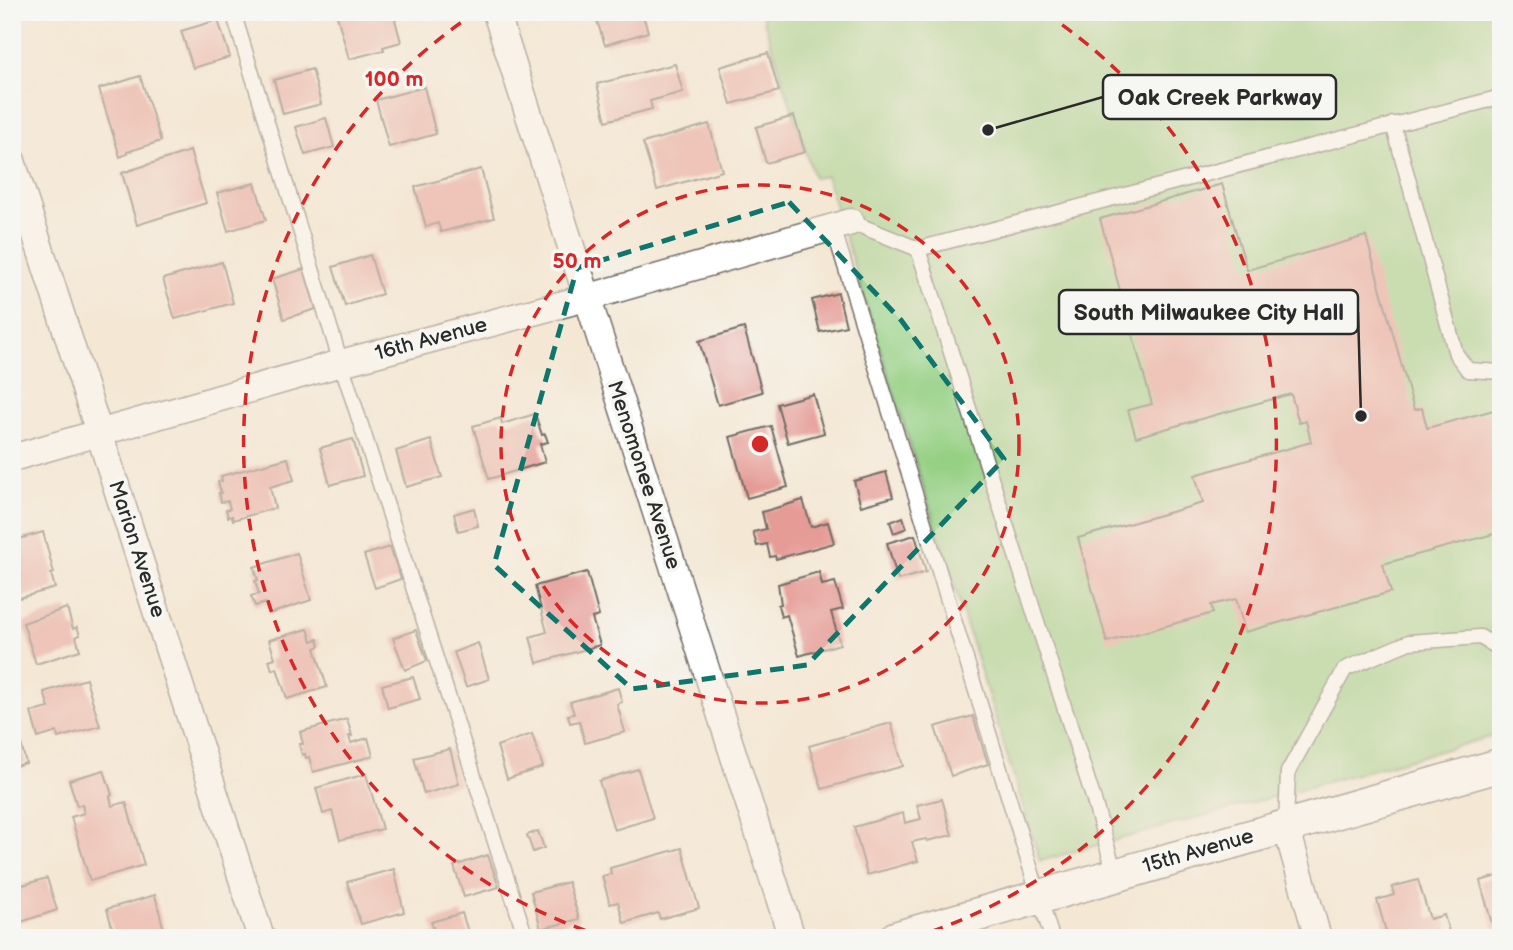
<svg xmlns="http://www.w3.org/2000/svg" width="1513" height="950" font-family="'Balsamiq Sans',sans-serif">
<rect width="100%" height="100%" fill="#f6f6f2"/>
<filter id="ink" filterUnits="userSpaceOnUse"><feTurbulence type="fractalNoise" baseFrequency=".0143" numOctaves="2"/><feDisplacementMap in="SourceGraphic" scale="14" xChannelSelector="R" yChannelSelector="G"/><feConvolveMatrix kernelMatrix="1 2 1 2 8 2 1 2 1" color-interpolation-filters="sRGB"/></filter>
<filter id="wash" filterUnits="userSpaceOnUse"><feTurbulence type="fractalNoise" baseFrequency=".00686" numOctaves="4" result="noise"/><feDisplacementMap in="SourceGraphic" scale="28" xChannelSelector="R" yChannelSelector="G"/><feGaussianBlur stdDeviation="1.57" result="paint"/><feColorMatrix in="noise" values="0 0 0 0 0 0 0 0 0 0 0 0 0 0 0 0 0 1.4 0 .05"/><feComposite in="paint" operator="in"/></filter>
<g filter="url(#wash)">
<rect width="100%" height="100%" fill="#f4e8d5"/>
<polygon fill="#96d084" stroke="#607e58" stroke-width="2" points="761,12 1501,12 1501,734 1040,861 826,176 814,178"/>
<g id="blocks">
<g fill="#e69c96">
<polygon points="336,12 393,12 401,42 383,47 384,50 349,59"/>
<polygon points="594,12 642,12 648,32 605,45"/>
<polygon points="218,20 230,57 193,68 181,31"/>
<polygon points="768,53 779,91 731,104 720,67"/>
<polygon points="675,64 683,92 650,101 652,109 606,121 597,84"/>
<polygon points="312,69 321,104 283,114 274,80"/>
<polygon points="140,76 161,141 127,152 127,154 120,157 99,89"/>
<polygon points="424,87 436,134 389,147 376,100"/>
<polygon points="794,116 805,152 766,163 756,127"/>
<polygon points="326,118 334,147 305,155 296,127"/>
<polygon points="709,124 722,171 657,190 643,143"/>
<polygon points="190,151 206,203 137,225 122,173"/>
<polygon points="481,169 494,218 441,232 438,223 426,227 415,187"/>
<polygon points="255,183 266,220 228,231 217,193"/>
<polygon points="1222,184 1247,270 1366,236 1414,410 1422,408 1427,428 1501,408 1501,532 1383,564 1391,592 1245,632 1236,599 1211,605 1213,613 1107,642 1078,538 1203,503 1195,475 1311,442 1306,421 1299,423 1291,394 1136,437 1128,410 1152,404 1100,219"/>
<polygon points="370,255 382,294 345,306 333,267"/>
<polygon points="222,262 233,303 175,319 163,279"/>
<polygon points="304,269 316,309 284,319 272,279"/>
<polygon points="838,293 846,326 820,332 812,300"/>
<polygon points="744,328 762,392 718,405 699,341"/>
<polygon points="813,394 824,433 788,443 777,404"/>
<polygon points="535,414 542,435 545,434 548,442 540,444 545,462 489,479 473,426 501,418 502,424"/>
<polygon points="771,426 788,487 747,498 730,437"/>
<polygon points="353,439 363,476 330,485 320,448"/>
<polygon points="431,440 442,477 406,487 396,451"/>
<polygon points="288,458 294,480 270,487 275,508 233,520 232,516 228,517 226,510 230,509 228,501 221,502 219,493 221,493 218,482 222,481 221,476"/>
<polygon points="886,472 893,497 861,506 854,481"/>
<polygon points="803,500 811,527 828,522 834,543 776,559 775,556 770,557 767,544 757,546 753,532 766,529 762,512"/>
<polygon points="474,508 478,526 458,531 454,514"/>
<polygon points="903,517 907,528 894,533 890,522"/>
<polygon points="43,532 54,573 51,574 55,588 12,600 12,541"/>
<polygon points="915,535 926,572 898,580 887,543"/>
<polygon points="390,547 401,579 375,588 364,555"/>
<polygon points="297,553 311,600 269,614 266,603 255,606 251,596 259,594 255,581 258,580 254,567"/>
<polygon points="587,572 599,616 592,618 600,645 537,663 530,637 547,632 535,586"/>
<polygon points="819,572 822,585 835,582 843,609 831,612 840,644 799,656 787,615 781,617 778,605 781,604 778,584"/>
<polygon points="67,608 73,629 77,627 80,635 76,637 80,650 36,664 23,623"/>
<polygon points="308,629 312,641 318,639 320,646 315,648 327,687 287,699 277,668 272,670 269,660 275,658 269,640"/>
<polygon points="416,630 427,661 405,670 393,638"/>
<polygon points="478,643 489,679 466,687 454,652"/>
<polygon points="413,677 420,699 388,708 382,685"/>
<polygon points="86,679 100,726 58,738 57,732 38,738 31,712 49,708 44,692"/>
<polygon points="618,688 622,702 617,704 625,732 585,743 579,721 570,723 568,715 574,714 570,702"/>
<polygon points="973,716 988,764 951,776 935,727"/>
<polygon points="347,719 352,736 349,736 351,743 368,738 373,756 313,772 309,757 306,758 305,754 302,755 299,744 303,744 300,732"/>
<polygon points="891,723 903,766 822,789 809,746"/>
<polygon points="12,725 16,725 26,763 12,767"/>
<polygon points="532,734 543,767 507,779 497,746"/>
<polygon points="450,749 459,784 424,794 414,758"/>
<polygon points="638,769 653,818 614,830 599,781"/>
<polygon points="104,770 112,795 110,796 112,806 126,802 144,865 90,881 71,817 84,813 82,804 77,806 69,780"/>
<polygon points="366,774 382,829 340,840 332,811 323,814 316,788"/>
<polygon points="942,799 952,835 927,841 926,839 912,842 918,861 867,875 854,827 903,813 905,823 921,819 917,805"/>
<polygon points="538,831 544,848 533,852 527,835"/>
<polygon points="682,848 699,908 660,919 658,913 624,923 618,902 610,904 602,876 611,874 610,868"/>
<polygon points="488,855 499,887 464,897 454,866"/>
<polygon points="394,869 404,912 361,924 347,882"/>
<polygon points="1501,875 1501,938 1496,938 1480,881"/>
<polygon points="47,878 57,910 21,922 12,888"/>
<polygon points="1418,880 1430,919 1444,915 1451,938 1388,938 1377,900 1394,895 1392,887"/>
<polygon points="568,882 579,919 541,929 531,892"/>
<polygon points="155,895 166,938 115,938 107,909"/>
<polygon points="462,913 470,938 427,938 436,935 431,922"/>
</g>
</g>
</g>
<g filter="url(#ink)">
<use href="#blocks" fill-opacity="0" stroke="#716d66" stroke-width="2"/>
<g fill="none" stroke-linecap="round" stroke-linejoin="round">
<g stroke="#716d66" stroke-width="17">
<g id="service">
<polyline points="233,12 341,363 526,938"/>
<polyline points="1393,124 1456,354 1468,370 1501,372"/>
<polyline points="851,222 918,249 1501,97"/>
<polyline points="833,227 1052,938"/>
<polyline points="918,249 1093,797 1115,874"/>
<polyline points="1286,826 1288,772 1345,669 1409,642 1480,637 1501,649"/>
</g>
</g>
<g stroke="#716d66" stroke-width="29">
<g id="minor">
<polyline points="496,12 792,938"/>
<polyline points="12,161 261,938"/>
<polyline points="12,458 341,363 586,298 851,222"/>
<polyline points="1286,826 1318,938"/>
</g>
</g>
<g stroke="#716d66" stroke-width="36">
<polyline id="tertiary" points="896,938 1501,765"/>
</g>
<use href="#service" stroke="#fff" stroke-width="14"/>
<use href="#minor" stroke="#fff" stroke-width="26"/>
<use href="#tertiary" stroke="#fff" stroke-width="33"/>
</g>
</g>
<path d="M0 0H1513V950H0ZM789,202L901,320L1004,459L807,665L632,689L494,565L577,268Z" fill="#f4e8d5" fill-opacity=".55" fill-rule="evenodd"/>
<path fill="none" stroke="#0f766e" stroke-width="5" stroke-dasharray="14 9" stroke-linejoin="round" d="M789,202L901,320L1004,459L807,665L632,689L494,565L577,268Z"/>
<g fill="none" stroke="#d62828" stroke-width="3.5" stroke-dasharray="12 9">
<circle cx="760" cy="444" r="259"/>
<path d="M605 937A517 517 0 0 1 475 13M1045 13A517 517 0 0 1 915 937"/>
</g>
<g text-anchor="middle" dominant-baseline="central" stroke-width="7" stroke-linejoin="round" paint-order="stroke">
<g font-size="21" fill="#2b2b2b" stroke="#f6f6f2">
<text transform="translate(431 339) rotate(-15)">16th Avenue</text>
<text transform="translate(644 475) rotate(72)">Menomonee Avenue</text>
<text transform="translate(137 549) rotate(72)">Marion Avenue</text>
<text transform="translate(1198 851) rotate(-16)">15th Avenue</text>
</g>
</g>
<circle cx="760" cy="444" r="10" fill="#d62828" stroke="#f6f6f2" stroke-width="3.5"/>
<g font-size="21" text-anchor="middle" font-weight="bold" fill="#d62828" stroke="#f6f6f2" stroke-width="7" stroke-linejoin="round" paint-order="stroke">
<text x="394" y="86">100 m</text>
<text x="577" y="268">50 m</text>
</g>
<path fill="none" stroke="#2b2b2b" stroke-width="2.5" d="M988 130L1103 97M1361 416L1358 312"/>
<g fill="#2b2b2b" stroke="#f6f6f2" stroke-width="2.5">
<circle cx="988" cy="130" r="7"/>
<circle cx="1361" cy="416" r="7"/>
</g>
<g fill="#f6f6f2" stroke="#2b2b2b" stroke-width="2.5">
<rect x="1103" y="75" width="233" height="44" rx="7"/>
<rect x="1059" y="290" width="299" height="44" rx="7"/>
</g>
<g font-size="23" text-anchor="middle" font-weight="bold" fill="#2b2b2b">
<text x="1220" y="105">Oak Creek Parkway</text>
<text x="1209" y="320">South Milwaukee City Hall</text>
</g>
<rect width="1513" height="950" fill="none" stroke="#f6f6f2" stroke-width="42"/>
</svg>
